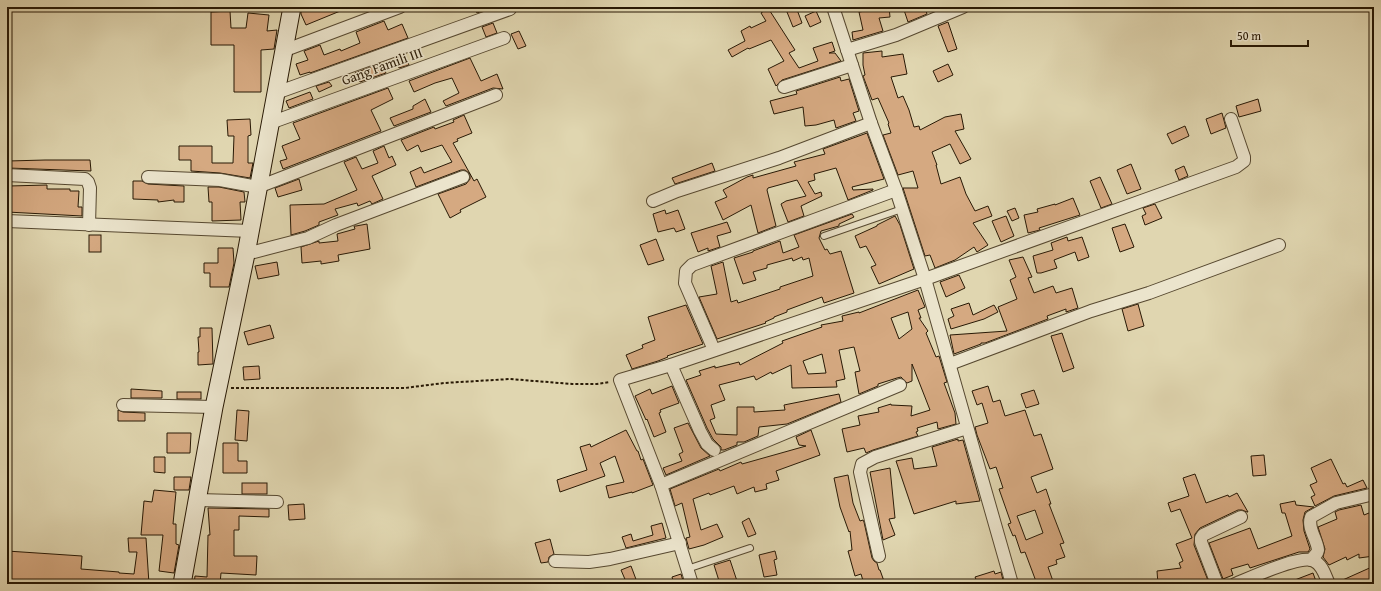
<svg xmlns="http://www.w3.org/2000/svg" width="1381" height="591" font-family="'Gentium Book Plus',serif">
<rect width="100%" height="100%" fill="#e0d6b0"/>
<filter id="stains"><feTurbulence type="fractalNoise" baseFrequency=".005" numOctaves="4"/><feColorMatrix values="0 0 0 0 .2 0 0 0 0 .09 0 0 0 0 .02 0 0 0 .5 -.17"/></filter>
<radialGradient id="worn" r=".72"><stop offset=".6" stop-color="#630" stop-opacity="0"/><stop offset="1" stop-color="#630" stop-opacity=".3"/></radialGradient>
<g fill="#d5a981" stroke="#281905" fill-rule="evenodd">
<polygon points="311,7 350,7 306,25 301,14 301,11"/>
<polygon points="474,7 487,7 488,9 477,13"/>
<polygon points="785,7 796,7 802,23 793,27"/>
<polygon points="878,7 889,7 890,17 879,18 883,31 853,40 852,32 863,30 859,12 879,9"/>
<polygon points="903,7 925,7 927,14 908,22"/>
<polygon points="768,8 795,50 789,53 799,68 818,61 813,48 832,42 835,51 829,53 835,53 841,61 782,80 776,86 768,69 784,61 771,40 749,49 748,48 732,57 728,50 745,41 741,31 750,26 751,28 766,21 761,13"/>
<polygon points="230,11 231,28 246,28 248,13 269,15 267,31 277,30 274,49 261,50 261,92 234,92 234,45 211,45 211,12"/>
<polygon points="816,11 821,22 810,27 805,16"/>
<polygon points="384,21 388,30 402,24 408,38 310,73 310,72 300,75 296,64 308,60 304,51 320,45 324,55 340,49 341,51 360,43 356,32"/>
<polygon points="948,22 957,49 948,52 938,26"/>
<polygon points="493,23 497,33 486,37 482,27"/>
<polygon points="519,31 526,46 518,49 511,34"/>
<polygon points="882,51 882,57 903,54 907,74 891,77 898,98 903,96 909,110 914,127 919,126 920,130 945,117 961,114 964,129 955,131 971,159 960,164 950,144 932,152 937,165 936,165 941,184 960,177 966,194 975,211 988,206 992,216 973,223 988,245 977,252 974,247 955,260 935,268 930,255 925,256 903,188 918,188 913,171 898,175 883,135 891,133 888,124 889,123 878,98 872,100 863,76 865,75 863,65 863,53"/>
<polygon points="405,55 409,65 399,68 396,58"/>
<polygon points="470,58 481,81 497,74 503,89 493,88 446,106 443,101 459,93 452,78 435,83 414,92 409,81"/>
<polygon points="381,63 386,73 360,82 355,73"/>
<polygon points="948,64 953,75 938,82 933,71"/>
<polygon points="840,77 841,81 849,79 859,111 853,113 856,121 836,128 834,120 816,125 805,126 803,107 774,114 770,101 797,94 796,91"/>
<polygon points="329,82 332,86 319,92 316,86"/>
<polygon points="388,88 393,99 371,110 381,131 283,169 280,161 287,159 282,146 300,139 293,123"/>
<polygon points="310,92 313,99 289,108 286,101"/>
<polygon points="425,99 431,112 394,126 390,118 413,109 413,106"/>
<polygon points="1258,99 1261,111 1239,117 1236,106"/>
<polygon points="1222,113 1226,128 1211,134 1206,119"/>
<polygon points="464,115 472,133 457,139 458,141 453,143 474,181 477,179 486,197 460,210 461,212 450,218 438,194 466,184 470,179 470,174 465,170 461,170 416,187 410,172 421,167 424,173 452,162 442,145 421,152 418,145 407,151 401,140 434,127 435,129 454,122 453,120"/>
<polygon points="250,119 251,135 248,136 248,163 253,163 250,178 220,173 191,171 191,160 179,160 179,146 212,146 212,163 233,163 234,136 228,136 227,120"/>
<polygon points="1185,126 1189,136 1172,144 1167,134"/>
<polygon points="867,133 884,179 852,187 853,190 873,189 873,190 848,200 836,168 814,174 815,180 808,182 815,194 821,192 822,196 801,206 804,216 788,222 781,204 786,201 806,196 797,180 768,188 767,190 776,226 758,233 751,205 723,220 715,202 727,197 723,190 747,177 753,175 753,178 796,166 794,162 825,154 823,149"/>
<polygon points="384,146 389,158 392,156 396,165 372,176 383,199 372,204 370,201 358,206 357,203 335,209 338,215 319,222 319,225 305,231 291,235 290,205 324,204 357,190 344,162 356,157 362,169 378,163 373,151"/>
<polygon points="45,160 90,160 91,171 8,168 8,161"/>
<polygon points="712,163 715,171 675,184 672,178"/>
<polygon points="1131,164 1141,189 1127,194 1117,170"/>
<polygon points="1184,166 1188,176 1179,180 1175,170"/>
<polygon points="1100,177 1112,204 1101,208 1090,181"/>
<polygon points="299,179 302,190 278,197 275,188"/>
<polygon points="133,181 142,181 148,184 184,186 184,202 174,202 174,200 158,202 158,200 133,199"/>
<polygon points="47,185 47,189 70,189 70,191 79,191 78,207 82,207 82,216 7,212 7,201 9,201 9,186"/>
<polygon points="208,187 219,187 244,192 245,202 240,202 241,220 212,221 212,202 209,202"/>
<polygon points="1073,198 1080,215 1039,228 1040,230 1028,233 1024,215 1038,212 1037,209 1055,204 1055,205"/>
<polygon points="1155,204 1162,218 1145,225 1142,216 1146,214 1143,208"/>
<polygon points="1015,208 1019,218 1012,221 1007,211"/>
<polygon points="665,210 666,214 678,210 685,229 676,232 674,228 658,232 653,214"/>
<polygon points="852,214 854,217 839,224 839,226 821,231 819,238 825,250 827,249 830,254 841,251 854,293 824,303 822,297 787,310 787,312 774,317 774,318 765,322 766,323 717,339 699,297 717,294 711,266 723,262 731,302 737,300 738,303 780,289 780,287 813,276 809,258 803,260 802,257 793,261 792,258 767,265 767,268 753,272 756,280 743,284 734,258 753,252 753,251 780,241 783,253 799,247 794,235"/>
<polygon points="895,216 900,225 914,269 879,284 871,267 876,265 866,246 860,248 855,236 877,226 877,225"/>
<polygon points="1006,216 1014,236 1001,242 992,221"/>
<polygon points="727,222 731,232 717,236 720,247 708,251 708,248 698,252 691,233"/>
<polygon points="367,224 370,249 338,255 339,261 321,264 321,261 302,263 301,247 319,241 319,243 338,241 337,234 355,229 354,226 356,226"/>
<polygon points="1125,224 1134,247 1120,252 1112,228"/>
<rect x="89" y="235" width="12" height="17"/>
<polygon points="1067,237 1068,241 1082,237 1089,257 1078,261 1075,252 1054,260 1057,268 1041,273 1037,273 1033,256 1053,250 1051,243"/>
<polygon points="656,239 664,260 648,265 640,245"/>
<polygon points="218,248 233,248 234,263 229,287 210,287 210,273 204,273 204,263 218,263"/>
<polygon points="1023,257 1032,277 1028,278 1034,293 1053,286 1056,293 1072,288 1078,308 1066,312 1066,309 1047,316 1048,319 985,343 981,343 981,344 954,354 950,335 1007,331 998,307 1017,299 1010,280 1016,277 1009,260"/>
<polygon points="277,262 279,275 258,279 255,266"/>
<polygon points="959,275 965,288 946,297 940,282"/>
<path d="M918,290L925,307L918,310L921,318H919L928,331L926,333L936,357L939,356L947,382L944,383L955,413L956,424L938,429L937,422L917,428L918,431L916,432L918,436L873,450L866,453L864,448L847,452L842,429L860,425L858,416L879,412L878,408L891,404V405L912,406L911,416L930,410L912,364V381L907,383L901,377L897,378L878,384V386L859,394L855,372L860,371L854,347L839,350L845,379L836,381L837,387L792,388L791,365L772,374L771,372L756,380L754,376L719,385L725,400L711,405L715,418L710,420L716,434L737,435V407H754V412L785,410L784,405L839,394L841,402L787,424L759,427L758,436L744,442H737V445L724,450H721V447L713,439L707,428L686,380L701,375L699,371L715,366V368L739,362L740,365L783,343L782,341L822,327L821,325L843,321L842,316L859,312V313ZM908,312L912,329L899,339L891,318ZM822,354L826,373L808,374L803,361Z"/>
<polygon points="969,303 973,315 994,305 998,312 984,319 951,329 948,319 954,316 951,309"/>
<polygon points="1138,304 1144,326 1128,331 1122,309"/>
<polygon points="686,305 703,344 667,356 668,357 658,361 632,369 626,355 643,348 642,345 655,340 648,317"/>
<polygon points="270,325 274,338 248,345 244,332"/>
<polygon points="200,328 212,328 213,364 198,365 198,352 199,352 198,337 200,337"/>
<polygon points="1062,333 1074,368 1063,372 1051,336"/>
<polygon points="259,366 260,379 244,380 243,367"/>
<polygon points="672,386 679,403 660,410 661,412 659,413 666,432 654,437 647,419 646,420 635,396 650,389 652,394"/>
<path d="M988,386L993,402L1000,400L1005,416L1025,410L1034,436L1041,434L1053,469L1031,477L1037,493L1046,489L1051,504H1049L1064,543L1060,544L1065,557L1056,560L1057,564L1048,567L1054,584H1037L1025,552L1021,553L1015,535L1013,536L1008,524L1011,523L999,489L1003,488L996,467L990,469L977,435L975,427L988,423L982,403L977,405L972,391ZM1035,510L1043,533L1026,540L1017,516Z"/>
<polygon points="131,389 162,391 162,398 131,398"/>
<polygon points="1034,390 1039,404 1026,408 1021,394"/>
<rect x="177" y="392" width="24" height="7"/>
<polygon points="118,410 123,412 145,413 145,421 118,421"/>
<polygon points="237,410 249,411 247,441 235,440"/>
<polygon points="688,423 701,448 710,456 666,475 663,468 682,461 679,454 683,452 674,428"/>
<polygon points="626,430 637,451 638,451 641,460 643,459 653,485 632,493 632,492 609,498 606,486 624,482 615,456 600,463 605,476 560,492 557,480 587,470 580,447 590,444 591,447"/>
<polygon points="811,430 820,455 776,471 779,480 766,484 767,489 755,492 754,487 737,494 734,486 710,495 709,493 693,499 701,530 717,524 723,537 704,545 689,549 686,538 690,537 682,503 675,506 670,489 719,469 720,471 741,462 742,464 806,446 799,445 796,437"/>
<polygon points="167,433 191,433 190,453 167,453"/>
<polygon points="958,439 958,441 963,440 980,501 956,504 956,501 914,514 896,461 912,458 914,469 937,466 932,447"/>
<polygon points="223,443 238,443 238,461 247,461 247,473 223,473"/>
<polygon points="1264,455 1266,475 1253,476 1251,456"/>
<polygon points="154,457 165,457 165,473 154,472"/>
<polygon points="1331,459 1343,484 1345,483 1347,487 1363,480 1367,488 1334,496 1315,506 1311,497 1315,495 1310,485 1317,482 1311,468"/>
<polygon points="890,468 895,518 889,519 895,535 883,540 870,472"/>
<polygon points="1195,474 1206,503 1228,495 1229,497 1237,493 1248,512 1247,512 1242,510 1238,510 1200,528 1195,534 1194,545 1209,583 1158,584 1157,571 1181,568 1179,563 1183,561 1176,544 1192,538 1180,509 1171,512 1168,503 1189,496 1183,478"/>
<polygon points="848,475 853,503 860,521 863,520 864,522 872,558 874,561 877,563 879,570 880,570 885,584 864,584 861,574 855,576 848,551 852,550 850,531 849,532 840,507 834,478"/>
<polygon points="174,477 191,477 189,490 174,490"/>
<rect x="242" y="483" width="25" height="11"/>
<polygon points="154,490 176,492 173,524 176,524 176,544 179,545 174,573 159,571 163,535 141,535 144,501 152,502"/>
<polygon points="1295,501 1296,505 1314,507 1305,512 1303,520 1304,531 1310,549 1308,552 1299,552 1250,568 1248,564 1231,569 1233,575 1223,579 1209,543 1250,528 1258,549 1292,536 1285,513 1282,513 1280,504"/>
<polygon points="304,504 305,519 289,520 288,505"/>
<polygon points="1361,505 1364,515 1374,511 1374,556 1359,558 1359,554 1347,560 1346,557 1329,565 1323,557 1325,549 1318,527 1337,519 1335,512 1339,510"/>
<polygon points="208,508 269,509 269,517 239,516 239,530 234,530 234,556 257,556 256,575 221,573 220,584 194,584 195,576 207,577 208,535 210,535"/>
<polygon points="749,518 756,534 748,537 742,522"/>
<polygon points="662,523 666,538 626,548 622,537 631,534 633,541 653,535 651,526"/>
<polygon points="128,538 146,538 149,584 7,583 7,551 82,556 81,569 119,572 119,573 134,574 137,552 129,552"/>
<polygon points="550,539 554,554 549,557 548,562 541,563 535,543"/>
<polygon points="775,551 777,559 774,560 777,575 764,577 759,555"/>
<polygon points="730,560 738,584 720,584 714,565"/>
<polygon points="631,566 637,582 632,584 627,584 621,570"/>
<polygon points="1374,566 1374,584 1336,584 1336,583"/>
<polygon points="994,571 995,574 1001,572 1004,584 978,584 975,577"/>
<polygon points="1313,573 1317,584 1287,584 1287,583"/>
<polygon points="681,574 684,584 674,584 672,577"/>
</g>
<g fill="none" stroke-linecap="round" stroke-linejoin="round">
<g stroke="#564830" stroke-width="8">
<g id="lane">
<polyline points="824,236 902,209"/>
<polyline points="687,569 750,548"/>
</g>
</g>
<g stroke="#564830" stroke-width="14">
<g id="street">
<polyline points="833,7 871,123 896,190 925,279 1012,584"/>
<polyline points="847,50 896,35 963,7"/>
<polyline points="283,51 400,7"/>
<polyline points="784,87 852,65"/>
<polyline points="276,93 510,9"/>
<polyline points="270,123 504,38"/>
<polyline points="7,175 85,179 88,182 90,188 89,225"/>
<polyline points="148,177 220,180 258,187 496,95"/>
<polyline points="653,201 677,191 779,158 871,123"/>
<polyline points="7,221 250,231"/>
<polyline points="246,254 308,238 336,225 463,177"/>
<polyline points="714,350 685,283 686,271 692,265 896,190"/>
<polyline points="950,364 1091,311 1149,293 1279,245"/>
<polyline points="671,365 700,431 707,444 714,450"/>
<polyline points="123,405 214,407"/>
<polyline points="661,485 900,385"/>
<polyline points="197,500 277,502"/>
<polyline points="879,556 860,472 862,464 875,457 967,428"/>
<path d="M1311,560L1317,553L1318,550C1317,539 1307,528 1311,517L1336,503L1374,494"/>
<polyline points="555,561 589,562 610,559 680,543"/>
<polyline points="692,584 661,485 620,380 671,365 925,279 1236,167 1244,161 1244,157 1231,119"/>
<polyline points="1217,584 1201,542 1201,538 1203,535 1241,517"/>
<path d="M1235,584C1250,578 1301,554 1314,561C1323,565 1325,576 1329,584"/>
</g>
</g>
<g stroke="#281905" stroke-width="19">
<polyline id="secondary" points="182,584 214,407 246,254 292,7"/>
</g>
<polyline stroke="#281905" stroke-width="2" stroke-dasharray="3 2" stroke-linecap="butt" points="231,388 405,388 444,383 510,379 572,384 597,384 610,382"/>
<use href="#lane" stroke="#ebe4cc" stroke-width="6"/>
<use href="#street" stroke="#ebe4cc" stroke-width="12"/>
<use href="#secondary" stroke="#ebe4cc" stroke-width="17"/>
</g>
<g text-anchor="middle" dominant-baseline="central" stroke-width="3" stroke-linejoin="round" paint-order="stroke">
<g font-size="14" fill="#281905" stroke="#ebe4cc">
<text transform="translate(382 66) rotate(-20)">Gang Famili III</text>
</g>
</g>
<rect width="1381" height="591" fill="none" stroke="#e0d6b0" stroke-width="24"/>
<rect x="8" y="8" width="1365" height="575" fill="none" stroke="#281905" stroke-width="2"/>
<rect x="12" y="12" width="1357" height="567" fill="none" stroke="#281905"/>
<path d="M1231 40v6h77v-6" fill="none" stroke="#281905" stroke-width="2"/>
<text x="1237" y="40" font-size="12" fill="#281905" stroke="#ebe4cc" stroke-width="3" paint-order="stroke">50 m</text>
<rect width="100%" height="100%" filter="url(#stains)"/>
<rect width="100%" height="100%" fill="url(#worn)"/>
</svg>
